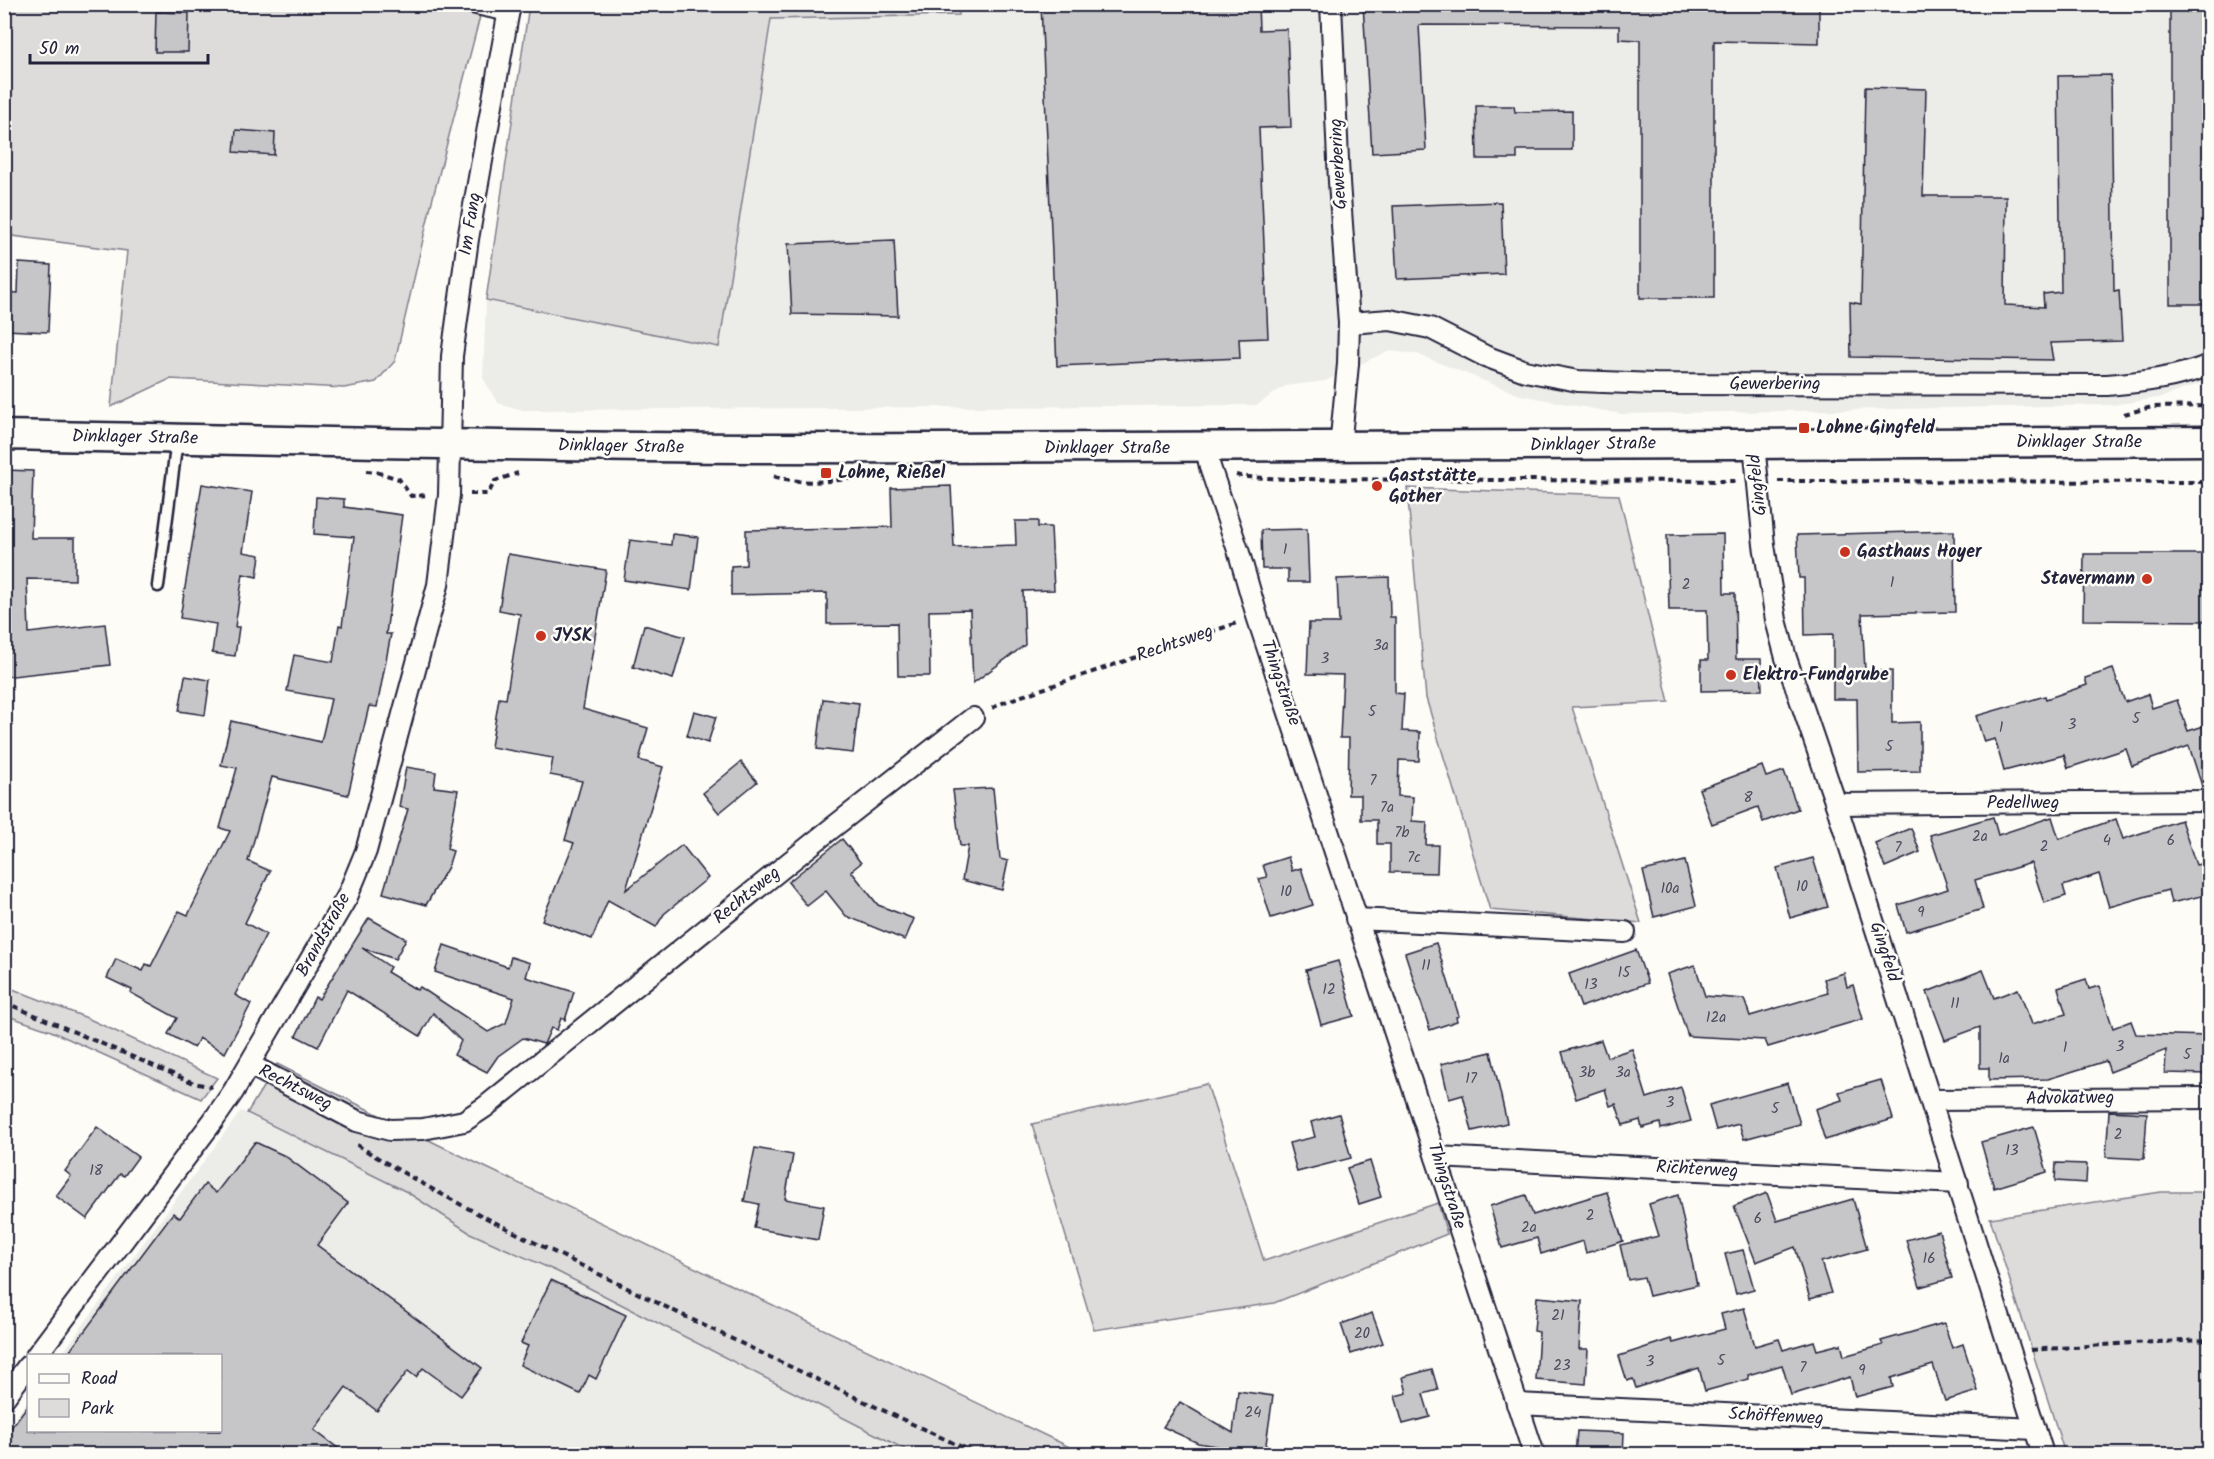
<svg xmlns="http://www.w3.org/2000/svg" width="2214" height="1459" font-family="Kalam,sans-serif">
<rect width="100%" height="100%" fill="#fdfcf7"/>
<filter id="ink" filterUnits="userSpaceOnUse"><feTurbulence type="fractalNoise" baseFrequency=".0167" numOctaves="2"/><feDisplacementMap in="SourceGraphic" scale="12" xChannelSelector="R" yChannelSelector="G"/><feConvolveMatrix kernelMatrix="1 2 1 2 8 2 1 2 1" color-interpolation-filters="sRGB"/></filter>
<g filter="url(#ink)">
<g fill="#ecece9">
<polygon points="959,4 2209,5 2209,380 2163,397 2113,405 1621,414 1520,395 1417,354 1388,351 1325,381 1285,386 1257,405 523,410 498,403 483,378 486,300 719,347 771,19 959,15"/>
<polygon points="241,1111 407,1192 470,1233 558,1272 914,1453 5,1454 5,1433 28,1400 28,1430 220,1430 220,1356 61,1355"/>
</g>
<g fill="#dddcdb" stroke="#807f8b" stroke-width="1.5">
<polygon points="5,5 483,5 431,205 395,361 376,382 344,388 170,379 111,407 127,251 5,235"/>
<polygon points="529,5 959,4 959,15 771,19 719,347 486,300"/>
<polygon points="1407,488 1619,495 1669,702 1572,707 1641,923 1490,910 1426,698"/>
<polygon points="5,986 87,1018 217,1078 201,1099 51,1031 5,1015"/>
<polygon points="277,1064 441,1146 1084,1454 914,1454 558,1272 470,1233 407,1192 247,1113"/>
<polygon points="1207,1084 1264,1261 1438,1203 1447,1234 1274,1303 1094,1330 1032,1124"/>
<polygon points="2161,1192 2209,1192 2209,1454 2065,1454 1990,1218"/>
</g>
<g fill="#c6c6c8" stroke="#22223b" stroke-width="1.5">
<polygon points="1041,4 1258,4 1259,30 1287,29 1291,127 1259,128 1268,338 1239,339 1240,358 1057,366"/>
<polygon points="1363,4 1819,4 1819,43 1714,41 1714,298 1640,298 1640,40 1619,39 1619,26 1419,25 1426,150 1372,153"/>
<rect x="2170" y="4" width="40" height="300"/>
<polygon points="156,12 189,13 188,52 155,52"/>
<polygon points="2111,75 2114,291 2119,290 2122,341 2050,343 2053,360 1851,357 1850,302 1861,304 1865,87 1926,89 1923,196 2006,196 2005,305 2044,307 2043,294 2061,292 2058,76"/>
<polygon points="1476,106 1514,106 1515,112 1572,111 1572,150 1517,150 1517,159 1477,159"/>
<polygon points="236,130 275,133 274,155 234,152"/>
<polygon points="1501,202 1504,274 1397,279 1393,206"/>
<polygon points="894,240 898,316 792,314 788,244"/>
<polygon points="19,263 51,265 48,332 4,330 4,292 18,293"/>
<polygon points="4,470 33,471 31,538 75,538 75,580 27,579 29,633 105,624 110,665 4,677"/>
<polygon points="202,484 252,492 243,552 260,555 257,577 243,574 235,627 239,627 235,656 212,653 216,624 180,618"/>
<polygon points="951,486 954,547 1016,545 1015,521 1038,521 1038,527 1051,527 1054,590 1023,591 1025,645 973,683 970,610 929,611 930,676 898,676 897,623 827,624 827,593 731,595 731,566 746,565 746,530 892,527 891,488"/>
<polygon points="316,497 344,499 344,507 402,515 386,634 391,634 377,707 369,706 348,795 272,777 248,861 270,871 245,923 266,934 235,995 251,1004 225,1053 199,1038 194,1048 168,1034 177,1018 131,993 132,990 107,978 116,959 143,971 146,964 151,966 179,911 188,915 230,831 220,828 237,768 221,765 231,721 321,742 331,699 287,691 294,655 333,662 339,625 342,626 354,537 314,534"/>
<polygon points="1307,529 1309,582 1288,582 1288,569 1262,569 1261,530"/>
<polygon points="1954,531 1955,612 1862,614 1865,671 1892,671 1892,723 1920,722 1920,771 1858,772 1857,699 1833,699 1833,634 1805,635 1804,578 1799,578 1797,535"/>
<polygon points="672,534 698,537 691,590 624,580 630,540 671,545"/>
<polygon points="1723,534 1724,593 1735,593 1736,659 1761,659 1762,690 1701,691 1701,660 1708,660 1707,610 1669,610 1667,535"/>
<polygon points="508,554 606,570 583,709 648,728 639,760 663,767 626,890 682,845 708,878 664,914 656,927 608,900 592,939 542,920 574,843 565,840 582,781 550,775 553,758 491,747 499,698 506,699 520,614 499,610"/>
<polygon points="2084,554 2210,554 2210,621 2083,620"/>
<polygon points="1389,577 1390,617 1395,617 1395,693 1404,694 1402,731 1420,732 1419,761 1399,760 1398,796 1413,797 1412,821 1427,822 1426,845 1438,845 1437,873 1390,872 1390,844 1377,844 1377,820 1361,820 1361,795 1348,795 1349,738 1340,738 1343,675 1307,674 1309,623 1339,623 1337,579"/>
<polygon points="644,625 685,637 673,679 633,667"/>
<polygon points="2113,669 2125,702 2148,694 2152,708 2177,700 2188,731 2210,724 2210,789 2203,789 2189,746 2132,766 2126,749 2068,768 2064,755 2004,771 1995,739 1984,742 1976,716 2045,696 2046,699 2087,685 2085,678"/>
<polygon points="185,676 210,680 205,715 179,711"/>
<polygon points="823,699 859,703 853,753 817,749"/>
<polygon points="694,711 716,717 708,743 687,736"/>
<polygon points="741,762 757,782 719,813 703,793"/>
<polygon points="1762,766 1766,777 1784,771 1798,809 1763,822 1758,807 1712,824 1699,789"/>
<polygon points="406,767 436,772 434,787 458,790 447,849 453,851 448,867 426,905 383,893 408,809 399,807"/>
<polygon points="993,788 1000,859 1008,861 1002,890 962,880 968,846 960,846 953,790"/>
<polygon points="1993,817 1998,835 2052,817 2059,839 2116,819 2123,839 2181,820 2196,865 2210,862 2210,894 2171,903 2168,890 2109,907 2099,874 2063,886 2066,896 2044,903 2031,863 1975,880 1983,909 1906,932 1898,905 1948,889 1930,835"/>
<polygon points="1911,828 1920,852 1885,867 1875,843"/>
<polygon points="842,839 861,863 851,871 878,905 914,919 905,940 846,916 826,891 807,906 788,882"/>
<polygon points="1288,857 1292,871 1301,868 1313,905 1271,918 1259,879 1267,877 1263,865"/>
<polygon points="1813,858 1828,907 1790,918 1777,868"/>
<polygon points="1685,861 1696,906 1654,917 1643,871"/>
<polygon points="369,918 406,939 395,959 362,948 390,967 387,972 417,990 420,987 488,1032 506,1023 514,998 435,972 444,945 508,967 511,957 530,963 526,977 574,992 565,1020 561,1018 557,1030 551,1028 544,1044 523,1038 498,1056 487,1072 454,1055 461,1041 433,1013 420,1036 347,990 318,1047 296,1036 315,997 319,999"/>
<polygon points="1436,943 1459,1016 1456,1017 1457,1021 1430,1030 1405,953"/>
<polygon points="1636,950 1648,983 1581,1007 1569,974"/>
<polygon points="1338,961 1354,1016 1321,1025 1306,970"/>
<polygon points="1695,965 1705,996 1744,999 1750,1016 1828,993 1824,979 1844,973 1847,987 1853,985 1863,1019 1768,1047 1765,1040 1688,1036 1667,974"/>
<polygon points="1983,970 1994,998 2018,989 2032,1024 2066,1014 2058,988 2086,979 2089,989 2099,986 2113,1028 2131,1021 2136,1034 2210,1036 2210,1074 2165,1073 2166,1050 2110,1072 2106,1061 2048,1079 1989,1080 1989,1068 1980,1068 1980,1027 1945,1040 1927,992"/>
<polygon points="1601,1040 1607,1057 1632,1049 1647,1098 1681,1087 1691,1121 1661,1129 1660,1123 1642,1128 1640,1120 1623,1125 1616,1104 1610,1106 1605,1089 1576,1099 1562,1052"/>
<polygon points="1491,1052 1507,1123 1472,1131 1463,1095 1449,1099 1441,1064"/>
<polygon points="1881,1080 1893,1119 1825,1140 1815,1109 1842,1100 1839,1092"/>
<polygon points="1788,1083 1800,1124 1744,1139 1739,1124 1716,1130 1709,1105"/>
<polygon points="2109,1111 2147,1113 2144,1159 2106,1157"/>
<polygon points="1339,1114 1351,1158 1297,1172 1289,1143 1315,1137 1311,1122"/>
<polygon points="97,1127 138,1157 124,1176 120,1174 87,1219 56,1196 71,1176 65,1171"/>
<polygon points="2034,1127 2047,1172 1994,1188 1981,1142"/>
<polygon points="255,1142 285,1156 348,1203 317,1245 482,1368 461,1396 423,1368 416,1377 408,1371 377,1411 346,1387 314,1430 347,1455 4,1455 4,1437 28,1405 28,1431 220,1431 220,1356 66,1356 173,1213 180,1218 205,1184 216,1193"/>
<polygon points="755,1148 793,1155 785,1199 824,1206 818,1240 754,1228 759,1204 744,1201"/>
<polygon points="1370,1161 1381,1197 1359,1204 1347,1168"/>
<polygon points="2056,1163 2087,1164 2086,1183 2055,1181"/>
<polygon points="1607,1192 1623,1241 1586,1253 1583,1241 1541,1254 1537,1238 1502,1248 1490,1206 1526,1195 1533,1215"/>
<polygon points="1767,1193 1777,1221 1853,1199 1867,1249 1821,1262 1831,1293 1810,1299 1795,1247 1756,1262 1734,1206"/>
<polygon points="1678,1195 1697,1285 1649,1296 1644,1277 1628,1280 1620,1245 1659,1236 1649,1204"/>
<polygon points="1939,1231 1952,1278 1920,1287 1906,1240"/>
<polygon points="1743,1250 1754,1289 1736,1294 1725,1254"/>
<polygon points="551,1280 626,1315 596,1379 589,1375 580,1394 520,1365 528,1346 521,1343"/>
<polygon points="1537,1297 1582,1301 1579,1349 1588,1349 1586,1384 1536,1380 1539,1332 1534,1331"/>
<polygon points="1744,1308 1755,1346 1779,1339 1783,1350 1814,1341 1817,1350 1841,1344 1844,1356 1883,1345 1881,1341 1944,1323 1952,1348 1963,1344 1978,1391 1945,1401 1933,1365 1891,1378 1893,1387 1855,1397 1850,1377 1791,1395 1782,1365 1748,1375 1749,1379 1705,1391 1699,1368 1636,1388 1633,1379 1627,1381 1619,1356 1671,1339 1673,1343 1725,1329 1721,1314"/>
<polygon points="1372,1313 1383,1343 1351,1354 1341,1324"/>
<polygon points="1432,1369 1438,1390 1423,1394 1430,1417 1403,1424 1395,1396 1407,1393 1403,1377"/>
<polygon points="1238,1391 1273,1396 1265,1451 1267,1455 1198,1443 1163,1427 1180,1402 1233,1433"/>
<polygon points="1577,1431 1624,1433 1623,1455 1575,1455"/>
</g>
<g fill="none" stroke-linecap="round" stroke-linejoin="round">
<g stroke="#22223b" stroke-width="15">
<polyline id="lane" points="158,586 177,440"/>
</g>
<g stroke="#22223b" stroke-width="24">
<g id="street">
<polyline points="476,4 509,11"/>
<path d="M1331,4L1339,182L1349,323L1390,320L1430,328L1485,356L1525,371L1578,381L1655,384L2107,385C2143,382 2176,378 2210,365"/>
<polyline points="1754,444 1764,545 1776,620 1786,658 1836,804 2043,1454"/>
<polyline points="1206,448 1210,467 1239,553 1257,616 1534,1454"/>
<polyline points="1340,448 1348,364 1349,323"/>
<polyline points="1836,804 2210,801"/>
<polyline points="1356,919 1625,932"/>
<polyline points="250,1065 357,1121 390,1130 423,1129 464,1121 485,1107 827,832 973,718"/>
<polyline points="1931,1100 2210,1098"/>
<polyline points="1436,1157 1958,1183"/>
<polyline points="36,1356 213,1121 233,1092 347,897 366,851 438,585 449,495 452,356 468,239 510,4"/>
<polyline points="4,1398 28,1366"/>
<polyline points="1517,1404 2035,1429"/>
</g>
</g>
<g stroke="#22223b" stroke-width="33">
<path id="secondary" d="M4,435C256,440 507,447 758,448C1242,449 1726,444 2210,441"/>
</g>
<g stroke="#22223b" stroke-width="4" stroke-dasharray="6 4.5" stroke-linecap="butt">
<polyline points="2124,414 2152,407 2210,406"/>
<polyline points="366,471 376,472 399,479 411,496 429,495"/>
<polyline points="1236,475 1245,477 1287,479 1738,481"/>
<path d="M774,476C801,485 834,482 861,476"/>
<polyline points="1778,481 2210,482"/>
<polyline points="470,494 488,494 495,481 518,473"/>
<polyline points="992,708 1007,701 1237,623"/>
<polyline points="4,1002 194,1083 212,1087"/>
<path d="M357,1145C437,1195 521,1236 605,1277C728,1338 852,1396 977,1454"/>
<polyline points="2031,1350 2132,1343 2210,1340"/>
</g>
<use href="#lane" stroke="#fdfcf7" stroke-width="10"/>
<use href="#street" stroke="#fdfcf7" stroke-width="20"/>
<use href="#secondary" stroke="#fdfcf7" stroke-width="28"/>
</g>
</g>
<g fill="#c8321e" stroke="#fdfcf7" stroke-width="2">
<rect x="1798" y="422" width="12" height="12" rx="3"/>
<rect x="820" y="467" width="12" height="12" rx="3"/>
<circle cx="1377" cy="486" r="6"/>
<circle cx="1845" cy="552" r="6"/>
<circle cx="2147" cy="579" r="6"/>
<circle cx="541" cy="636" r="6"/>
<circle cx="1731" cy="675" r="6"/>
</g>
<g text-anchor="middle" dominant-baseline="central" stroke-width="5" stroke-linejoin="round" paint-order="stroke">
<g font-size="15" fill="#4b4b5e">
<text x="1285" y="550">1</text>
<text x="1892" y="583">1</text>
<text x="1686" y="585">2</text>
<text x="1381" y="646">3a</text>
<text x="1325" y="659">3</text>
<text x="1372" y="712">5</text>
<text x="2136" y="719">5</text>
<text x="2072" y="725">3</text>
<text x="2001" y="728">1</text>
<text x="1889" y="747">5</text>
<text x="1373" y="781">7</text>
<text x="1748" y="798">8</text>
<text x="1387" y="808">7a</text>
<text x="1402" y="833">7b</text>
<text x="1980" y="837">2a</text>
<text x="2107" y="841">4</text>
<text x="2171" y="841">6</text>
<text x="2044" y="847">2</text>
<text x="1898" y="848">7</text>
<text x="1414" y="858">7c</text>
<text x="1802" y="887">10</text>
<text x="1670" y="889">10a</text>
<text x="1286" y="892">10</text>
<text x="1921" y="913">9</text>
<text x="1426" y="966">11</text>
<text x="1624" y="973">15</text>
<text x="1591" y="985">13</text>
<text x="1329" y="990">12</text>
<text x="1955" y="1004">11</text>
<text x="1716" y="1018">12a</text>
<text x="2120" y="1047">3</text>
<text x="2065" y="1048">1</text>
<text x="2187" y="1055">5</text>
<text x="2004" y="1059">1a</text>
<text x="1587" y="1073">3b</text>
<text x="1623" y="1073">3a</text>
<text x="1471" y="1079">17</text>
<text x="1670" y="1103">3</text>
<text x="1775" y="1109">5</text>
<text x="2118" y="1135">2</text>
<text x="2012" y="1151">13</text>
<text x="96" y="1171">18</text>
<text x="1590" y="1216">2</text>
<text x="1758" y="1219">6</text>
<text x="1529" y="1228">2a</text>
<text x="1929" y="1259">16</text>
<text x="1558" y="1316">21</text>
<text x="1362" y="1334">20</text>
<text x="1721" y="1361">5</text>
<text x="1650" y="1362">3</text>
<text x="1562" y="1366">23</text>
<text x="1803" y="1368">7</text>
<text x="1862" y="1371">9</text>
<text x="1253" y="1413">24</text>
</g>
<g font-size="18" fill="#22223b" stroke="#fdfcf7">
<text transform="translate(1339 164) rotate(-93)">Gewerbering</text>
<text transform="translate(471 224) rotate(-81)">Im Fang</text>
<text x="1775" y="384">Gewerbering</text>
<text transform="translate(135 438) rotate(1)">Dinklager Straße</text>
<text x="2079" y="442">Dinklager Straße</text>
<text transform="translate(1593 445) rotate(-1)">Dinklager Straße</text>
<text transform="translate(621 447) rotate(1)">Dinklager Straße</text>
<text x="1107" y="448">Dinklager Straße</text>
<text transform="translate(1758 485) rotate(-96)">Gingfeld</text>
<text transform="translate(1175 644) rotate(-19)">Rechtsweg</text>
<text transform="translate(1280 683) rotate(71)">Thingstraße</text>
<text x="2023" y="803">Pedellweg</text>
<text transform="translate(747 896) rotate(-39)">Rechtsweg</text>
<text transform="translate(324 935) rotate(-61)">Brandstraße</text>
<text transform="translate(1884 952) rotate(72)">Gingfeld</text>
<text transform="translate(295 1088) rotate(27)">Rechtsweg</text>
<text transform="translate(2070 1099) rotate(-1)">Advokatweg</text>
<text transform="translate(1697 1170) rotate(3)">Richterweg</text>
<text transform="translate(1446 1186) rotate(72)">Thingstraße</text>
<text transform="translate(1776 1417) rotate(3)">Schöffenweg</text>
</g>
<g font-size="18" font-weight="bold" fill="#22223b" stroke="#fdfcf7" text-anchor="start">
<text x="1816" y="428">Lohne Gingfeld</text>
<text x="838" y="473">Lohne, Rießel</text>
<text x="1389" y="476">Gaststätte<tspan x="1389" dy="21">Gother</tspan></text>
<text x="1857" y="552">Gasthaus Hoyer</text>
<text x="2135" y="579" text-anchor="end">Stavermann</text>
<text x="553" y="636">JYSK</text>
<text x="1743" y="675">Elektro-Fundgrube</text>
</g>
</g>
<rect width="2214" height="1459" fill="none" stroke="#fdfcf7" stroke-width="24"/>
<rect x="12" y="12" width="2190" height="1435" fill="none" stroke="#22223b" stroke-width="2" filter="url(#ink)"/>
<rect x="27" y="1354" width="195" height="78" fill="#fdfcf7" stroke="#a5a5ac" stroke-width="1.5"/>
<rect x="39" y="1374" width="30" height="9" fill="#fdfcf7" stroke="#a5a5ac" stroke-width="1.5"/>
<text x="81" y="1384" font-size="18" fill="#22223b">Road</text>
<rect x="39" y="1399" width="30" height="18" fill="#dddcdb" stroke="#a5a5ac" stroke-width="1.5"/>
<text x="81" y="1414" font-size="18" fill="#22223b">Park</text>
<path d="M30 54v9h178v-9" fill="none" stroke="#22223b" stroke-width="3"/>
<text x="39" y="54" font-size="18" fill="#22223b" stroke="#fdfcf7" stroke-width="4.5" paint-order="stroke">50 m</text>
</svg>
